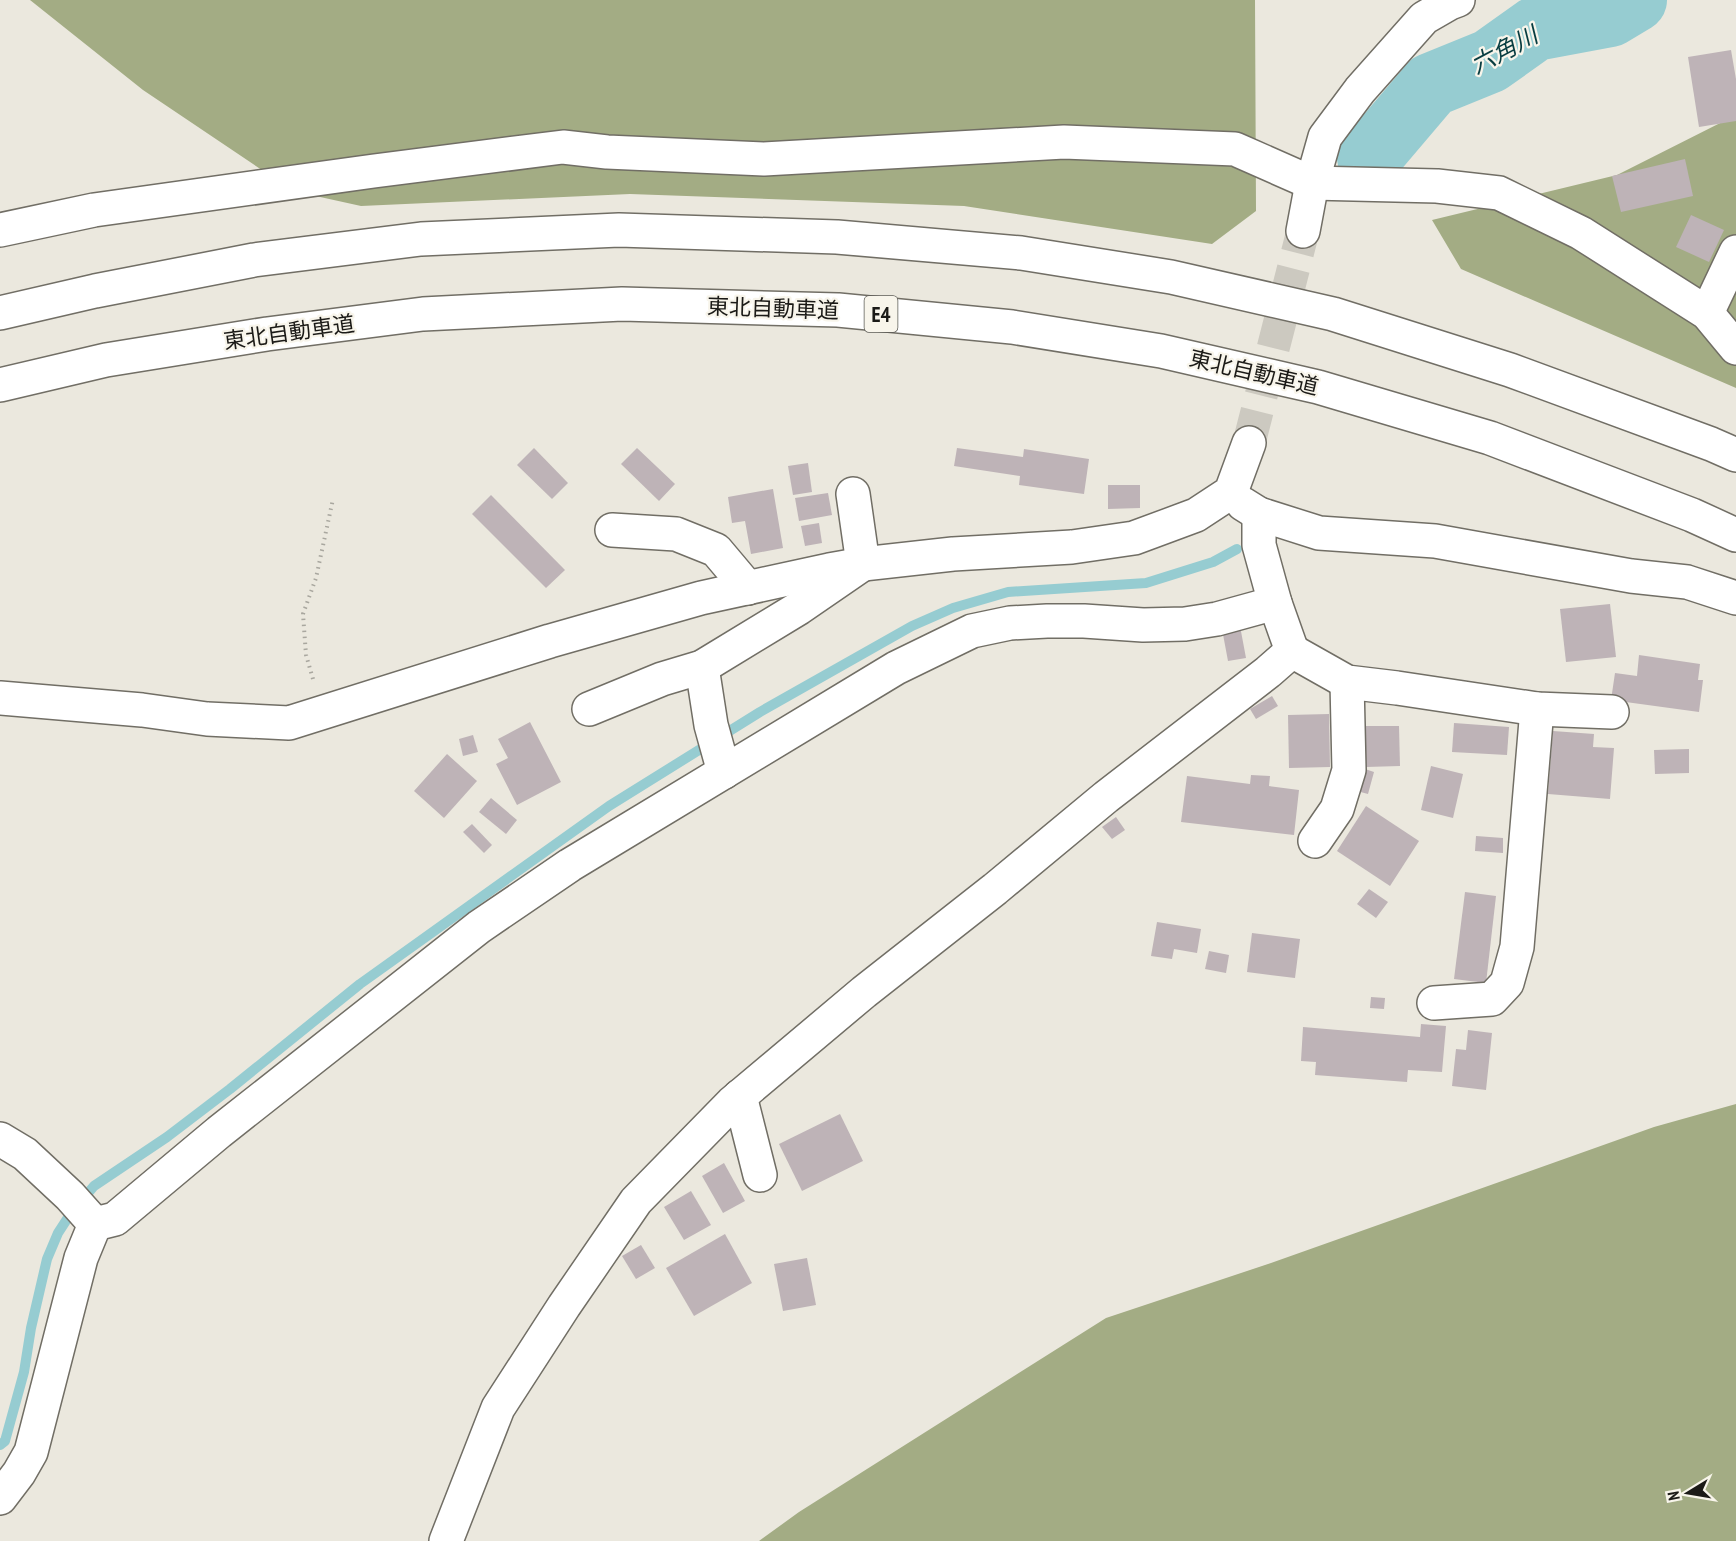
<svg xmlns="http://www.w3.org/2000/svg" width="1736" height="1541" font-family="'PT Sans Narrow','Noto Sans JP',sans-serif">
<rect width="100%" height="100%" fill="#ebe8de"/>
<g fill="#a3ac84">
<polygon points="30,0 1255,0 1256,211 1212,244 964,206 630,194 361,206 293,191 143,90"/>
<polygon points="1736,115 1736,388 1461,269 1432,220 1617,175"/>
<polygon points="1736,1104 1736,1541 759,1541 799,1512 1106,1318 1271,1263 1654,1127"/>
</g>
<g fill="none" stroke-linecap="round" stroke-linejoin="round">
<polyline stroke="#96ccd1" stroke-width="10" points="0,1445 5,1441 24,1372 31,1328 47,1259 58,1233 71,1213 94,1186 167,1137 230,1089 360,984 609,806 760,712 912,626 953,608 1008,592 1146,583 1213,562 1237,549"/>
<polyline stroke="#96ccd1" stroke-width="64" points="1369,158 1431,85 1490,61 1535,29 1610,15 1635,0"/>
</g>
<g fill="#beb3b7">
<polygon points="1731,50 1736,79 1736,121 1699,127 1688,57"/>
<polygon points="1685,159 1693,196 1621,212 1612,176"/>
<polygon points="1691,215 1724,230 1709,262 1676,247"/>
<polygon points="534,448 568,483 552,499 517,465"/>
<polygon points="637,448 675,484 659,501 621,464"/>
<polygon points="957,448 1023,457 1024,449 1089,459 1084,494 1019,485 1020,476 954,466"/>
<polygon points="808,463 812,492 793,495 788,466"/>
<polygon points="1108,485 1140,485 1140,508 1108,509"/>
<polygon points="773,489 783,548 751,554 745,521 732,523 728,497"/>
<polygon points="828,493 832,515 799,521 795,498"/>
<polygon points="491,495 565,570 546,588 472,514"/>
<polygon points="819,523 822,543 805,546 801,526"/>
<polygon points="1610,604 1616,657 1566,662 1560,609"/>
<polygon points="1240,626 1246,658 1228,661 1222,629"/>
<polygon points="1639,655 1700,664 1698,680 1703,680 1699,712 1611,700 1615,673 1637,676"/>
<polygon points="1272,696 1278,706 1256,719 1250,709"/>
<polygon points="1329,714 1330,767 1289,768 1288,715"/>
<polygon points="530,722 561,782 517,805 496,764 508,758 498,739"/>
<polygon points="1454,723 1509,727 1507,755 1452,752"/>
<polygon points="1365,726 1399,726 1400,766 1366,767"/>
<polygon points="1553,731 1594,734 1593,747 1614,748 1610,799 1548,794"/>
<polygon points="473,735 478,752 463,756 459,739"/>
<polygon points="1689,749 1689,773 1655,774 1654,750"/>
<polygon points="447,754 477,781 444,818 414,791"/>
<polygon points="1431,766 1463,774 1453,818 1421,810"/>
<polygon points="1359,767 1374,772 1368,794 1353,790"/>
<polygon points="1251,775 1270,776 1269,786 1299,790 1294,835 1181,822 1187,776 1250,784"/>
<polygon points="491,798 517,820 506,834 479,812"/>
<polygon points="1366,806 1419,841 1390,886 1337,851"/>
<polygon points="1116,817 1125,830 1112,839 1102,827"/>
<polygon points="472,824 492,845 484,853 463,832"/>
<polygon points="1476,836 1503,838 1503,853 1475,851"/>
<polygon points="1369,889 1388,902 1376,918 1357,904"/>
<polygon points="1465,892 1496,896 1486,983 1454,979"/>
<polygon points="1157,922 1201,929 1197,953 1174,949 1172,959 1151,956"/>
<polygon points="1252,933 1300,939 1295,978 1247,972"/>
<polygon points="1209,951 1229,955 1226,973 1205,969"/>
<polygon points="1371,997 1385,998 1384,1009 1370,1008"/>
<polygon points="1421,1024 1446,1026 1442,1072 1408,1070 1407,1082 1315,1075 1316,1062 1301,1061 1303,1027 1420,1037"/>
<polygon points="1468,1030 1492,1033 1486,1090 1452,1086 1456,1049 1466,1050"/>
<polygon points="840,1114 863,1161 802,1191 779,1144"/>
<polygon points="724,1163 745,1201 723,1213 702,1176"/>
<polygon points="691,1191 711,1225 684,1240 664,1207"/>
<polygon points="725,1234 752,1283 694,1316 666,1268"/>
<polygon points="641,1245 655,1268 636,1279 622,1256"/>
<polygon points="807,1258 816,1305 783,1311 774,1264"/>
</g>
<g fill="none" stroke-linecap="round" stroke-linejoin="round">
<polyline stroke="#ccc9c0" stroke-width="33" stroke-dasharray="33 16" stroke-linecap="butt" points="1249,443 1303,231"/>
<g stroke="#716e65" stroke-width="36">
<g id="minor">
<polyline points="0,230 94,210 374,171 563,147 607,152 764,159 1064,142 1235,149 1312,183 1437,186 1499,193 1581,233 1707,313 1736,348"/>
<polyline points="1303,231 1312,183 1325,137 1360,90 1424,18 1450,3 1458,0"/>
<polyline points="1707,313 1736,252"/>
<polyline points="1243,504 1259,514 1319,533 1435,541 1631,576 1687,582 1736,598"/>
<polyline points="612,530 676,534 716,550 748,588"/>
<polyline points="1292,651 1347,682 1397,688 1537,709 1612,712"/>
<polyline points="702,667 711,725 724,772"/>
<polyline points="0,698 142,710 207,719 289,723 550,641 701,598 829,570 863,564 953,554 1072,547 1134,538 1196,515 1231,492 1249,443"/>
<polyline points="589,709 662,679 702,667 799,608 863,564 853,494"/>
<polyline points="1315,841 1337,809 1349,770 1347,682"/>
<polyline points="1434,1003 1492,999 1507,983 1517,947 1537,709"/>
<polyline points="740,1096 760,1175"/>
<polyline points="0,1139 25,1154 70,1196 95,1224"/>
<polyline points="0,1498 19,1473 31,1452 81,1258 95,1224 115,1219 219,1132 479,927 570,865 896,668 972,631 1010,623 1047,621 1084,621 1143,625 1185,624 1217,619 1275,603"/>
<polyline points="446,1541 498,1408 564,1306 636,1201 732,1103 864,992 995,889 1106,797 1268,672 1292,651 1275,603 1259,545 1259,514"/>
</g>
</g>
<g stroke="#716e65" stroke-width="36">
<g id="highway">
<polyline points="0,313 95,291 254,260 421,239 619,230 837,237 1021,253 1171,277 1333,314 1510,370 1711,444 1736,455"/>
<polyline points="0,385 106,360 267,334 423,314 622,304 838,310 1012,327 1161,351 1318,387 1490,438 1692,515 1736,535"/>
</g>
</g>
<polyline stroke="#a9a79f" stroke-width="4" stroke-dasharray="1.5 4.5" stroke-linecap="butt" points="313,679 306,655 303,614 316,578 333,499"/>
<use href="#minor" stroke="#fff" stroke-width="33"/>
<use href="#highway" stroke="#fff" stroke-width="33"/>
</g>
<g text-anchor="middle" dominant-baseline="central" stroke-width="4.5" stroke-linejoin="round" paint-order="stroke">
<rect fill="#f8f5eb" stroke="#5d5c57" stroke-width="1.5" x="864.5" y="296" width="33" height="36" rx="4.5"/>
<g font-size="21" font-weight="bold" fill="#1b1a17">
<text x="881" y="314">E4</text>
</g>
<g font-size="22" fill="#1b1a17" stroke="#f8f5eb">
<text transform="translate(773 308) rotate(2)">東北自動車道</text>
<text transform="translate(289 332) rotate(-8)">東北自動車道</text>
<text transform="translate(1254 372) rotate(13)">東北自動車道</text>
</g>
<g font-size="24" font-style="italic" fill="#083d41" stroke="#f8f5eb">
<text transform="translate(1504 50) rotate(-28)">六角川</text>
</g>
</g>
<g transform="translate(1688 1493) rotate(259)" stroke="#f8f5eb" stroke-width="4.5" paint-order="stroke">
<path d="M0-4.5L10 22L0 15L-10 22Z" fill="#1b1a17"/>
<text y="-9" font-size="16" font-weight="bold" text-anchor="middle" fill="#1b1a17">N</text>
</g>
</svg>
